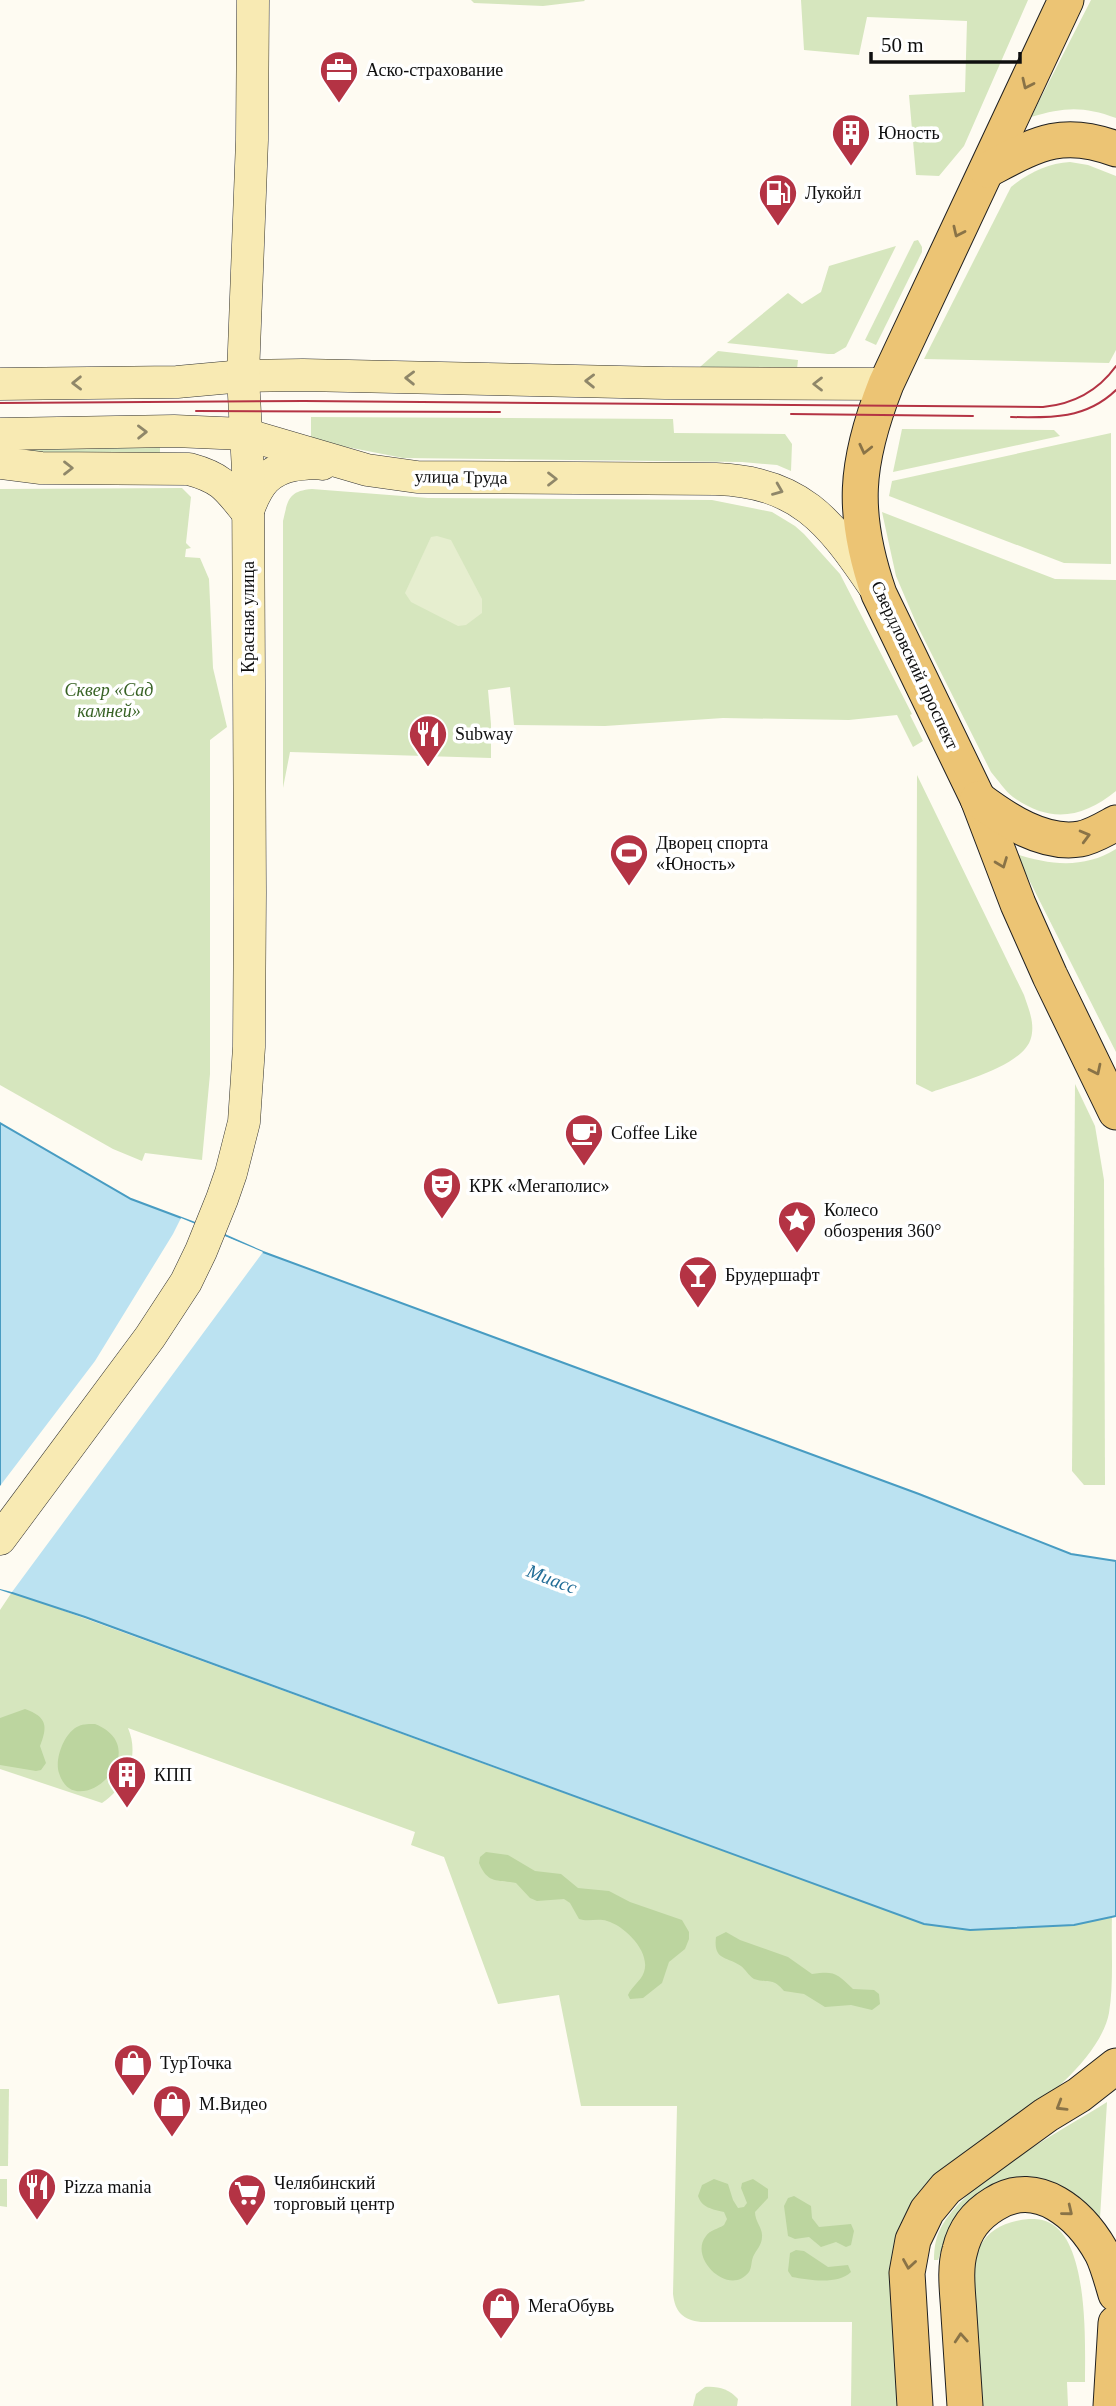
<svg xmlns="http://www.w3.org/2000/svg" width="1116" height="2406" font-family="'Times New Roman',serif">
<rect width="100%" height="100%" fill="#fefbf2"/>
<g fill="#d6e6be">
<polygon points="471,0 584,0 585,1 543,6 474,3"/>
<polygon points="801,0 1028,0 964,146 939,176 916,175 909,95 965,92 967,21 867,17 859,55 804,50"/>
<path d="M1091,0H1116V118C1083,106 1065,107 1031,117Z"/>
<path d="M1070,162L1088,165L1116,176V350L1109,363L924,359L1011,187C1028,173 1048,163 1070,162Z"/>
<polygon points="918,240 922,247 922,252 876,345 865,340 914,241"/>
<polygon points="896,246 846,347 834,354 828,354 727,343 788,293 802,304 821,292 829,266"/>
<polygon points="718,351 798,360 797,369 700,367"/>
<polygon points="311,417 673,419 674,433 785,434 792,444 791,471 777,465 742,462 403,458 311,440"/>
<polygon points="902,429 1054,430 1060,436 893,472"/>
<polygon points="1111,433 1111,564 1064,563 889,496 892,481"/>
<polygon points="160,447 160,457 49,458 14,448"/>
<polygon points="182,488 191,497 186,543 191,548 186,549 185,557 200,558 209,579 213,668 227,727 210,740 210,1074 202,1160 145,1153 142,1161 113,1149 0,1085 0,489"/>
<path d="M312,489L428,498L712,500L772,512L795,526L804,534L840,574L912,714L910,715L923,741L913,747L897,715L849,720L723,718L605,726L514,725L510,687L488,690L491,724V758L290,752L283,788V521C288,500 288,491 312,489Z"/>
<path d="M882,512L1055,579L1116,580V791C1083,818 1050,824 1013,797C1005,791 998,780 991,772L917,625L896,576Z"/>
<path d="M917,775L1024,995C1029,1010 1035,1023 1031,1038C1024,1066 957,1083 932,1092L916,1084Z"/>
<path d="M1116,849V1052L1016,854C1050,865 1084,869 1116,849Z"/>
<polygon points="1075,1084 1095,1126 1104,1180 1105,1485 1084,1485 1072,1471"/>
<path d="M12,1592L924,1924L970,1930L1074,1925L1112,1916C1111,1946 1114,1983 1109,2013C1101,2055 1045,2101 1011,2124C981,2145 954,2157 929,2184L908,2406H851L852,2322H701C683,2320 675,2312 673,2294L677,2106H581L559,1995L498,2004L444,1857L411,1845L415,1832L128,1728C140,1756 127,1786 102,1803L0,1769V1610Z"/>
<polygon points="0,2089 9,2089 8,2166 0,2166"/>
<path d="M1107,2102L1100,2218L1069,2193L947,2235L938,2260H934C934,2247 936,2235 943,2224C972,2177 1060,2132 1107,2102Z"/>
<polygon points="0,2179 7,2179 7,2207 0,2206"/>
<path d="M1029,2219C1036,2219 1043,2219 1050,2223C1089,2243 1085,2344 1085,2382H1067L1068,2406H979C977,2381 975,2356 973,2331C970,2281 963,2225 1029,2219Z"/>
<path d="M705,2387C718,2386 729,2389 738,2399L737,2406H693L696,2394Z"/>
</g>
<g fill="#bcd59f">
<path d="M25,1709C47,1717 48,1726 40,1746L46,1763L41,1770L36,1771L0,1765V1718Z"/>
<path d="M95,1724C159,1750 75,1826 59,1773C54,1759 65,1731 79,1726C83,1724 90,1724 95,1724Z"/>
<path d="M486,1852L508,1855L535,1871L561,1874L578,1888L609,1891L630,1902L682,1920L689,1932V1939L685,1949L669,1962L662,1983L643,1998L630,1999L628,1995C632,1986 641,1981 644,1972C651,1952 625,1926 607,1921C598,1918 588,1922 579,1919L570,1903L564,1899L537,1901L530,1898L516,1883C498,1879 488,1885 479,1863L480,1857Z"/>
<path d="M726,1932L740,1940L788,1957L812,1974C835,1971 836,1973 853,1989L874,1990L879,1994L880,2004L872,2010L851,2005L825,2007L804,1994L784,1991C772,1977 769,1984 754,1979C748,1975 746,1970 741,1966C727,1956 713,1961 716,1937Z"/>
<path d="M714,2179L728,2184L733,2200L738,2208L744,2207L747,2203L741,2188L742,2183L753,2179L768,2189V2198L755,2212C755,2222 763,2228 762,2237C762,2245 756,2250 753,2257C751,2262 752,2267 749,2272C729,2298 688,2258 706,2236C710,2230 718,2229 724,2225L727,2219L724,2212C712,2209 702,2208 698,2196L702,2185Z"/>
<polygon points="794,2196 811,2206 812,2218 819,2227 851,2224 854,2231 851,2245 846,2247 836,2242 821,2247 809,2237 795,2239 788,2236 784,2206 788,2198"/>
<path d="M796,2250L804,2251L828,2267L848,2265L851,2272C838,2285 809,2280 792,2277L788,2271L790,2253Z"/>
</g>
<polygon fill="#e6eecf" points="437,536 451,540 482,599 482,613 466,625 458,626 411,602 405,593 431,537"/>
<polygon fill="#bbe2f1" stroke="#489cc2" stroke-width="2" points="0,1123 131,1199 211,1229 263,1252 919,1494 1071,1554 1116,1561 1116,1916 1074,1925 970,1930 924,1924 85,1617 0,1589"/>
<polygon fill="#fefbf2" points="181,1218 263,1252 12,1592 0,1589 0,1486 95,1361 173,1234"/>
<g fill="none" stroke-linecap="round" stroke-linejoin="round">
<g stroke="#313131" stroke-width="33">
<g id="secondary">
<polyline points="0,384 177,382 243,376 303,375 665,383 886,384"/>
<path d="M0,434L174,431L244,434L367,470L417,477L716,479C799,482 829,520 873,585"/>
<path d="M0,463L41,468L189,469C222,478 227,487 247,512"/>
<path d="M249,508C258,484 268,470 294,465C304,464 313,462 322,464"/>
<polyline points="0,1539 150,1337 186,1282 201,1251 222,1199 231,1173 244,1122 249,1047 250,892 248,471 243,376 252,140 253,0"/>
</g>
</g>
<g stroke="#202020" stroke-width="37">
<g id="primary">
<path d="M1066,0L886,384C855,463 851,513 879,594L978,799L1018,904L1050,976L1116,1112"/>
<path d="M987,170C1035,145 1061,128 1116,149"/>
<path d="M978,799C1006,820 1043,845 1080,839C1092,837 1105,829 1116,823"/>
<polyline points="915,2406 907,2273 913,2240 927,2211 946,2188 1046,2115 1079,2095 1116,2066"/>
<path d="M965,2406C963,2376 961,2345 959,2315C958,2294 954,2270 960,2250C965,2229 976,2215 994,2204C1038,2176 1081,2215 1102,2253C1108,2265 1112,2281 1116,2294"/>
<polyline points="1111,2406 1116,2323"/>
</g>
</g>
<use href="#secondary" stroke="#f8eab3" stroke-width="32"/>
<use href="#primary" stroke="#ecc474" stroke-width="35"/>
<g stroke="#b43344" stroke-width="2">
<path d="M0,403L304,401L1043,407C1073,404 1098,391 1116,366"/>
<polyline points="196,411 500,412"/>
<polyline points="791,414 973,416"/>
<path d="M1011,417C1051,418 1086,419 1116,390"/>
</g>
</g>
<defs><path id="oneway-chevron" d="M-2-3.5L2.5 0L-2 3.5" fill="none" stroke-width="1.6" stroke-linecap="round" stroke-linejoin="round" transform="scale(1.75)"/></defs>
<g stroke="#897347">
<use href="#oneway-chevron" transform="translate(1027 84) rotate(115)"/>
<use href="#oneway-chevron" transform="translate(958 232) rotate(115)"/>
<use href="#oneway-chevron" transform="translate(865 449) rotate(103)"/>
<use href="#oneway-chevron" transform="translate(1085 836) rotate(-15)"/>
<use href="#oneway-chevron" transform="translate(1002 863) rotate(69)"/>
<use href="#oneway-chevron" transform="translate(1096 1070) rotate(64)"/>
<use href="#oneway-chevron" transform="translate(1061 2106) rotate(149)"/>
<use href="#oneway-chevron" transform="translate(1068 2211) rotate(39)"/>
<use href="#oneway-chevron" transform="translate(909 2264) rotate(99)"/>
<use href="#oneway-chevron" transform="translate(961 2338) rotate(-94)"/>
</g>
<g stroke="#8f8769">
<use href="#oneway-chevron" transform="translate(410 378) rotate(-179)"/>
<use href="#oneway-chevron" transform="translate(590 381) rotate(-179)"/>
<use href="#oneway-chevron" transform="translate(77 383) rotate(179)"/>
<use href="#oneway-chevron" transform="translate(818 384) rotate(-180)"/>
<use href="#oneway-chevron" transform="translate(142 432) rotate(-1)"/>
<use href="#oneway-chevron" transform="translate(68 468)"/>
<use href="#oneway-chevron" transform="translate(552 479)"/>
<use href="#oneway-chevron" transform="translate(778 490) rotate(22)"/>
</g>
<defs>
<g id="office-pin" transform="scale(2.0125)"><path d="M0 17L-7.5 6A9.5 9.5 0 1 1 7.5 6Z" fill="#b43344" stroke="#fff"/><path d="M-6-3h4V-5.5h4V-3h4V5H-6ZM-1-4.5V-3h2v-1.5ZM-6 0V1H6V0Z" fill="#fff"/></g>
<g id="building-pin" transform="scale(2.0125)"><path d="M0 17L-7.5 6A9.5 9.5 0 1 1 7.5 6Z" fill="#b43344" stroke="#fff"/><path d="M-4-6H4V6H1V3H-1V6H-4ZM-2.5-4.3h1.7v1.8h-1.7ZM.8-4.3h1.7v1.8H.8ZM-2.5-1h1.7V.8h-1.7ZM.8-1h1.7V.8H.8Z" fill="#fff"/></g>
<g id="fuel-pin" transform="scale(2.0125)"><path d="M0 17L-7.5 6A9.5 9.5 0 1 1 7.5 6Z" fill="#b43344" stroke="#fff"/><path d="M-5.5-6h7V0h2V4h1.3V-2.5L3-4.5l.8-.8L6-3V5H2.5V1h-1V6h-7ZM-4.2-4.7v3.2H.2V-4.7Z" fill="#fff"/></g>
<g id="restaurant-pin" transform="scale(2.0125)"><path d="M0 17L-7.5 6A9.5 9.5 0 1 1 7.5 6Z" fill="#b43344" stroke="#fff"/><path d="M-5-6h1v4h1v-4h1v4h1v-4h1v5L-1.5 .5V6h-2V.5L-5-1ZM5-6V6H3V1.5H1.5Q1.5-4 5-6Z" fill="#fff"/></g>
<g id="stadium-pin" transform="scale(2.0125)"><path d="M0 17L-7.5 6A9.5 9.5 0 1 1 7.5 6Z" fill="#b43344" stroke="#fff"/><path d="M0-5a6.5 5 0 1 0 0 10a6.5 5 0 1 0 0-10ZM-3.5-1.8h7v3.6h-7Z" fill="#fff"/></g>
<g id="cafe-pin" transform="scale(2.0125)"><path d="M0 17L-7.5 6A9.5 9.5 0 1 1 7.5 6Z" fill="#b43344" stroke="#fff"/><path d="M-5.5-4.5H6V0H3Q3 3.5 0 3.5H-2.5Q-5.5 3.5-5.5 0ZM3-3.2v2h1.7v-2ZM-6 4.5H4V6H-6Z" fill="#fff"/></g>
<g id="theatre-pin" transform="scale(2.0125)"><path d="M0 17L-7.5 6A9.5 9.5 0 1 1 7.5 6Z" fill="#b43344" stroke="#fff"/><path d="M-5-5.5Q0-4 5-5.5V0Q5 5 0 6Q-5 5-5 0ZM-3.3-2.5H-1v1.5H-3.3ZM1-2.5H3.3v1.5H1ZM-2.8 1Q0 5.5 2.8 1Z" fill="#fff"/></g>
<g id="sight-pin" transform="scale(2.0125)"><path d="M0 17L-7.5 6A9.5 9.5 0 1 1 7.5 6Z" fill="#b43344" stroke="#fff"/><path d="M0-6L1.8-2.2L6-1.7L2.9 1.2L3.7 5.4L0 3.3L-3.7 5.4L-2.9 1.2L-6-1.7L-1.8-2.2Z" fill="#fff"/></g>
<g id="bar-pin" transform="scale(2.0125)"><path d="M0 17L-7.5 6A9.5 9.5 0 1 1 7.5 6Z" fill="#b43344" stroke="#fff"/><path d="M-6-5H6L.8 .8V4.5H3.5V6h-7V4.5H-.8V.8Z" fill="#fff"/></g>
<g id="shop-pin" transform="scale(2.0125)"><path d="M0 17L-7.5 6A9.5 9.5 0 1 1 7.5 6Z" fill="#b43344" stroke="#fff"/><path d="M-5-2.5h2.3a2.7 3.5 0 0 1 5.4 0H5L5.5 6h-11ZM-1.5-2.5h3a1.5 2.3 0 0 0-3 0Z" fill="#fff"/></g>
<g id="supermarket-pin" transform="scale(2.0125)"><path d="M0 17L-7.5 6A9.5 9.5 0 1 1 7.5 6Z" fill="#b43344" stroke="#fff"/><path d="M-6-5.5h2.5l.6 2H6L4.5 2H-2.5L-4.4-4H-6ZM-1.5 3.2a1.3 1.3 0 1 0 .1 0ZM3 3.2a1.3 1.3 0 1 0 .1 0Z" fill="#fff"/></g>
</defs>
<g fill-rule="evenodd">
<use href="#office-pin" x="339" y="70"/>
<use href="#building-pin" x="851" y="133"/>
<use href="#fuel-pin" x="778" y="193"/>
<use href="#restaurant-pin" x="428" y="734"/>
<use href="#stadium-pin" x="629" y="853"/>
<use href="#cafe-pin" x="584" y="1133"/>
<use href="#theatre-pin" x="442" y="1186"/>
<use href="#sight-pin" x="797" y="1220"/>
<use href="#bar-pin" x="698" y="1275"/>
<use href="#building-pin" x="127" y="1775"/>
<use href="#shop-pin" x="133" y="2063"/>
<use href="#shop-pin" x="172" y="2104"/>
<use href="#restaurant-pin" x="37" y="2187"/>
<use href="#supermarket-pin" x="247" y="2193"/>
<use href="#shop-pin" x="501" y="2306"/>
</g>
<g text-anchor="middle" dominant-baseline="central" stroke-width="7" stroke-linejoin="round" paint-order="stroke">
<g font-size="18" fill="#0f0f0f" stroke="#fff" text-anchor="start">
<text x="366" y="70">Аско-страхование</text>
<text x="878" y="133">Юность</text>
<text x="805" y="193">Лукойл</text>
<text x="455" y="734">Subway</text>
<text x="656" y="843">Дворец спорта<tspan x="656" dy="21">«Юность»</tspan></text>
<text x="611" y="1133">Coffee Like</text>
<text x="469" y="1186">КРК «Мегаполис»</text>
<text x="824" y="1210">Колесо<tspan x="824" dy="21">обозрения 360°</tspan></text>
<text x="725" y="1275">Брудершафт</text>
<text x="154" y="1775">КПП</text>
<text x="160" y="2063">ТурТочка</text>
<text x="199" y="2104">М.Видео</text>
<text x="274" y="2183">Челябинский<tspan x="274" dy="21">торговый центр</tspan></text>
<text x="64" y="2187">Pizza mania</text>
<text x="528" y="2306">МегаОбувь</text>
</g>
<g font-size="18" fill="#0f0f0f" stroke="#fff">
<text transform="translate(461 477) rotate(1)">улица Труда</text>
<text transform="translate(248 617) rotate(-90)">Красная улица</text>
<text transform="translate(915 665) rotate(65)">Свердловский проспект</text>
</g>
<g font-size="18" font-style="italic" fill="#376224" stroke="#fff">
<text x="109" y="690">Сквер «Сад<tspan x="109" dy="21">камней»</tspan></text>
</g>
<g font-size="19" font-style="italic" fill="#236e97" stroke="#fff">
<text transform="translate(552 1579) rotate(21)">Миасс</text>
</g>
</g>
<path d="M871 52v10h149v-10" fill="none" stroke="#0f0f0f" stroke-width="3.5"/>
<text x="881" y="52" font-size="21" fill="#0f0f0f" stroke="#ffffff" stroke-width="5" paint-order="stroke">50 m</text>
</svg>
